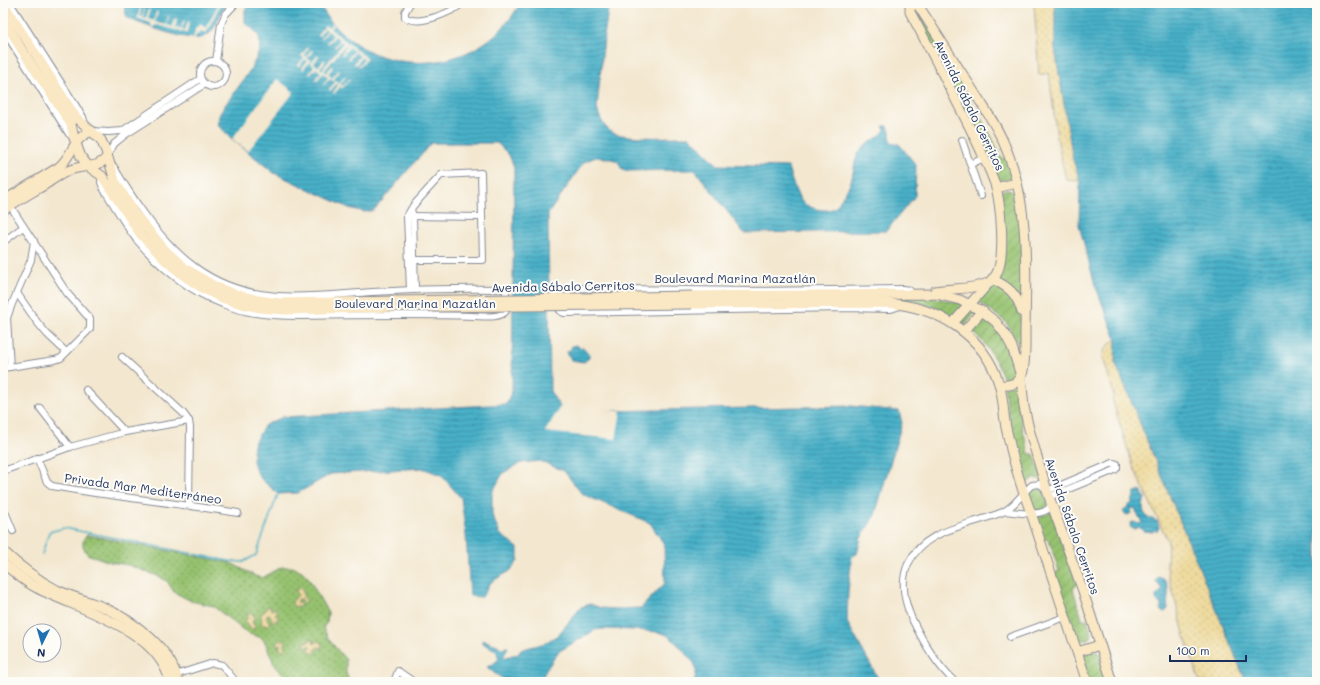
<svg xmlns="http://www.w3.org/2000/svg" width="1320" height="685" font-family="Mali,sans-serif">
<defs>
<pattern id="grass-dots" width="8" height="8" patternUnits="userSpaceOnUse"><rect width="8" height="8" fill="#96c26f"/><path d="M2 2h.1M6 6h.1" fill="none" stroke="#7a9e5e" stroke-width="1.8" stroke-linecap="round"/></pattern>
<pattern id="sand-dots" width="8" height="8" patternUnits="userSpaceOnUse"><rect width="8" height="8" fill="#eeda9e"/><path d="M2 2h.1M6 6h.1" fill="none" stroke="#ccbb8a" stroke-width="1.8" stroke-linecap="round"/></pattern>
<pattern id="garden-furrows" width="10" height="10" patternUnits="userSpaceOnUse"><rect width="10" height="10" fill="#96c26f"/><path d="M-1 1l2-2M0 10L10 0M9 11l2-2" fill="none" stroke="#7a9e5e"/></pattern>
<pattern id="water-rules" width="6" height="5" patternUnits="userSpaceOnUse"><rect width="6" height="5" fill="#48b0c8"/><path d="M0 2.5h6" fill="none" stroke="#3b90a6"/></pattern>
</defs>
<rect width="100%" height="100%" fill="#fdfcf7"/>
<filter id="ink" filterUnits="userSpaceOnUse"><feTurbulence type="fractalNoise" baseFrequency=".025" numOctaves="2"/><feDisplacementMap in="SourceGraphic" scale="8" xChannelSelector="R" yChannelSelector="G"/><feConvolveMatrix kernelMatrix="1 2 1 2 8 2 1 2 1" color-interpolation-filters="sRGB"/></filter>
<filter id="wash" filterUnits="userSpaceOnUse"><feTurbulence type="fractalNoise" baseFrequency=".012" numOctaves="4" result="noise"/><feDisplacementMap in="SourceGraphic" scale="16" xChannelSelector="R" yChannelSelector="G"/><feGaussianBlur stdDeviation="0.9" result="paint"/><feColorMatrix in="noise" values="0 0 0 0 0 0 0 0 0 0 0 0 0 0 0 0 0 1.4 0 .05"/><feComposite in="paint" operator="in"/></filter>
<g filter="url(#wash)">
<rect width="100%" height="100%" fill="#f3e7cf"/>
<polygon fill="url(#grass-dots)" stroke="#587866" points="87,535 231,563 255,576 262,578 282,567 292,567 302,571 308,577 328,613 327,622 323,628 330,641 346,660 346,673 350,682 290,682 290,680 279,670 274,664 265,642 262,638 247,633 213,606 191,601 174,592 167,581 158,576 128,565 110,562 87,554 83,547 83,540"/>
<g fill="url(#sand-dots)" stroke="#84847e">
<polygon points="1034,3 1055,3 1055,48 1073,160 1080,181 1066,180 1057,138 1049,73 1039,75"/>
<path d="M1116,339L1115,362L1246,682H1200L1185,637L1168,574L1167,567L1168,541L1133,466L1112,399L1114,398L1113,391L1103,357C1103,349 1110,343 1116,339Z"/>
<path d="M299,588L303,589V596L307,601L304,603L301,599H298L297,603L301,604L300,607L293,606C291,601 295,599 298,595L296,590Z"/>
<polygon points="268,606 270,607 271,610 276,608 277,612 275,615 278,616 278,619 273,622 270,615 267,614 267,619 270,623 267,625 263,625 261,623 262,618 260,614 264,612"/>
<polygon points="249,613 251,613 255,617 252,622 255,627 253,629 249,628 248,624 245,623"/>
<polygon points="311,638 313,640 314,644 319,641 322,644 321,648 316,648 316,652 314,654 309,650 310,646 304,646 305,642 309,642"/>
<polygon points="282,640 284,640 286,642 284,646 285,649 283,650 279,648 281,645 276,644 279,641"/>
</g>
<g fill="url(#garden-furrows)" stroke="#587866">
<polygon points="915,7 973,94 970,101 987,128 1002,159 1007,158 1012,175 1009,179 1003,181 996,178 914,11"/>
<polygon points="1007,189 1011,190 1016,194 1021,222 1023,307 997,279 1003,272 1001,191"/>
<polygon points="992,283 1017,301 1023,327 1021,350 1006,322 976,300"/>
<polygon points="921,295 966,304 956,318 943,310 902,298"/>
<polygon points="969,310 973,311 974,314 964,327 958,322"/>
<path d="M981,316L993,326L1002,336L1016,365L1017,378L1008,382L1004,379C996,360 987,343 970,329Z"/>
<polygon points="1019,383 1019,391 1016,392 1023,430 1029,454 1034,454 1042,479 1033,478 1026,484 1014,447 1004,387"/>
<path d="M1034,485L1042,488L1048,504L1047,507L1039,512L1034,509C1030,498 1025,495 1034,485Z"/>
<path d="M1051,511L1077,585L1073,589L1082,619H1087L1092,636C1087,640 1084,641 1077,641L1054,574L1059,571L1049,540L1043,539L1036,517L1037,515H1046Z"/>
<polygon points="1096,650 1098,652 1108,682 1090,682 1081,655"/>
</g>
<g fill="url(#water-rules)" stroke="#327093">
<path d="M123,3H226C221,12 217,26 210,33C206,37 198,39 193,38C173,36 146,26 127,18Z"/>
<path d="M251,3H319C327,19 340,33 355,43C410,80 489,63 520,3H609L604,37L597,108C599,117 605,131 616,134C640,139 665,137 690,137L718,165L788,167C791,177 794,189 800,199C805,208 827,214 836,207C839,203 846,191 849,186C854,176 853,164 858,154C862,144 881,138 885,130L883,126H888L890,132V140L894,144H899L916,165L915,196L886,231L744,233L695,170L627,171L621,168L618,161L608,158L596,157L584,162L548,214L550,391L560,407L575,410L604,411L852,406L899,411L902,423L875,515L861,538L857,554L852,556L848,592L847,622L880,682H726L719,681L694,682C698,667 697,666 687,655C681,648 674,640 667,635C655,629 617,630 602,629L595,630L558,652L545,672L540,682C514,682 507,685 487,667L493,664L499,659L496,650L482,643V640L498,645L500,648L508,647L503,657C509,658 512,653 518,655L520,650L545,643L558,635L581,607L590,604L601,608L617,609L641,608L665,583L664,544L650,523L582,494L564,471L540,461L521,463L503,473L492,493V515L500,534L518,548V561L510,571L491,582L482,597L470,596L466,535L461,498L441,475L422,468L331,474L298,493L278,494L262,480L256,471L253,461V451L255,441L265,425L283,417L506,404L512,391L514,167L509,155L497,143H431L374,210L365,212L349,208L274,173L232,139L218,125C219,122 218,119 219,116C227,96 275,52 255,31C252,28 248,25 245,23V10Z"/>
<polygon points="1055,3 1317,3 1317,682 1246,682 1115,362 1116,339 1095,285 1079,225 1080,181 1073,160 1055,48"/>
<polygon points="576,345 580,348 583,347 589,354 589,358 584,362 571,360 569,355 567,355 567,352 571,349 572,346"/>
<path d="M1138,491H1141L1145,498C1141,512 1143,516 1157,521L1159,528L1157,531L1155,530L1153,532L1144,531L1139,527L1134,529L1130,527L1131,523L1133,522L1139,524L1142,523V520L1138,516L1135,508H1132L1131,513L1128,515L1125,514L1123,512L1125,509L1132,503L1135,492Z"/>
<path d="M1158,577C1175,581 1165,598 1168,609L1165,612L1162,611L1161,609V605L1156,599V596L1162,590L1156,581Z"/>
</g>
<g fill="#f3e7cf">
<polygon points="219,3 221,3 206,33 201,31 198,35 197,34 194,39 193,38 196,27 198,28 200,24 206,28"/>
<polygon points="140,8 141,8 140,17 142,17 144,9 145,9 143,18 146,19 148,10 150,10 148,19 154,21 156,12 158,12 155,22 166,25 168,16 169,16 167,25 173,27 175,18 177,19 175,28 181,29 183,21 185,21 182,29 185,30 188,22 189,21 187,33 157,25 155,25 153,28 152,28 151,23 137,18"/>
<polygon points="332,23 334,24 330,29 367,58 360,67 358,66 364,59 362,57 356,65 354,63 360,56 355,52 349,60 348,58 354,51 349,47 343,55 341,54 347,46 345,45 324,71 326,73 332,66 333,67 328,74 332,78 339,70 340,71 334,79 339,83 345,76 346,77 340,84 343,86 349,79 350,79 343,88 340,87 334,94 333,93 338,85 336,84 331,91 329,90 335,82 330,78 324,85 323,85 328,77 323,73 317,80 315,79 321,72 316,68 310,75 309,74 314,66 309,62 303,70 302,68 307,61 305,59 299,67 298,65 304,58 301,56 308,47 309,48 304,55 306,57 311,50 313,51 307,58 312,62 318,55 319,56 314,63 318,67 324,60 326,61 320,68 322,70 343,43 341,41 335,48 334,47 340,40 335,36 329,43 327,43 333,35 328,31 322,39 321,38 327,30 325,28 319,36 317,35 325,25 329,27"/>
<polygon points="277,79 294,92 248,151 232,139"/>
<polygon points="565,406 575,408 621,411 616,439 545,432 560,407 565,407"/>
</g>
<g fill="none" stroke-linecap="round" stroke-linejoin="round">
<polyline stroke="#48b0c8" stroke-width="1.5" points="42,554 49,532 64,528 229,561 243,562 256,555 278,494"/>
</g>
</g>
<g filter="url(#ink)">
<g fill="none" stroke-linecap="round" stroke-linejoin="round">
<g stroke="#878b96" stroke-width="8">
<g id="street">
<polyline points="10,3 83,117 85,124"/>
<path d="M410,3L405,12V17C419,27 452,12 463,3"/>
<polyline points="3,29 69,134 74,138"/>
<circle cx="213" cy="74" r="13"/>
<polyline points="216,61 221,24 225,15 236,3"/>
<polyline points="92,131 108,132 122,131 200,79"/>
<polyline points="962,140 981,196"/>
<polyline points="107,157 114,144 125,135 205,84"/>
<polyline points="971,164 984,158"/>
<path d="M102,176L101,182L103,188C114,204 124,224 136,239C163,271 196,297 237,309C257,315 279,316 300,316C358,315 416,314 474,316C482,316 500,319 506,311V291L504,289C460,288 417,289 373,292C341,294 309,298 277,296C212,292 173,256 138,205C130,193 121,180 114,167"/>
<polyline points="411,210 413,216 415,290"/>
<polyline points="409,216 482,217"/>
<polyline points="3,242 23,227"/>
<polyline points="409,260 483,260 481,173 441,175 413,206 407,216 410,290"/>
<polyline points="17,293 37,322 47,334 66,352"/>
<path d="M900,306L891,309L845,308L564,313C553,309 558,293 566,288L749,291L903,289L909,290L913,294"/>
<polyline points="122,357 183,413 189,421 190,427 189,505"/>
<polyline points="10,367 7,318 12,304 31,260 34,241"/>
<polyline points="3,368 55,360 61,358 90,329 90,319 67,293 9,204"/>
<polyline points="86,390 125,432"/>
<polyline points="40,408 70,447"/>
<path d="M37,458L47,482L52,486C114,497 176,503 238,513"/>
<polyline points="3,471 70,447 125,432 189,421"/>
<polyline points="3,507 13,531"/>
<polyline points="1010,637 1065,617"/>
<polyline points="172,676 213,663 222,665 236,682"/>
<polyline points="394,682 398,671 414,682"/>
<path d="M955,682C936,665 922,640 911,617C904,600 900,582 908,564C923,533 956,528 986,518C992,516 998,514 1003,512C1015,506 1022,493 1032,485L1040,484L1047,491L1113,463L1117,464V468L1115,470L1049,497L1050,507C1042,518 1016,512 1004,511"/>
</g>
</g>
<g stroke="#878b96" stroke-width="11">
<g id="secondary">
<polyline points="3,3 75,116 101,140 106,151 115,181 135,214 166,251 185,268 216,287 232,293 258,300 279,303 396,301"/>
<path d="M912,5H918C936,33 954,61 972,89C984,107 997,126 1005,146C1030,204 1026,270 1025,332C1025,343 1026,368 1021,377C1016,385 1008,386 1000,385"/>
<path d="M912,5L910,8V12C928,45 945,78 962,112C974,136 986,159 995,184C1001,204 1006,257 996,275L953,323"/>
<polyline points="3,18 20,47 67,118 71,124 74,138 81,157 89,167 102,176 141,235 165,260 184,276 202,288 221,298 242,304 260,308 285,310 396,307"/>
<polyline points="996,188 1017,183"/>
<path d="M3,201L59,167C74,154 72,138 92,131"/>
<path d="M3,210C17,201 31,193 46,184C55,178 63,172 73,169C86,165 98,169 107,157"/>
<path d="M992,279C1009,287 1017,294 1022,312"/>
<path d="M935,291C953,288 971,290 988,283"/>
<polyline points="692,296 936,294 960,300 982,311 996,322 1005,334 1012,347 1021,376 1024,407 1029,429 1047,491 1083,591 1112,682"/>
<path d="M692,304L886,303C936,306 984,334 999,384C1004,399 1003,417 1007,432C1013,460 1021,487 1031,513L1087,682"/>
<polyline points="964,331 982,311"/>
<path d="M3,551C20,567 36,579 57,590C72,597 88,601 103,607C133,621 171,647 178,682"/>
<path d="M3,563C14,572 25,582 37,588C79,610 158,628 170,682"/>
<polyline points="1077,652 1100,645"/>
</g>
</g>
<use href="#street" stroke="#fff" stroke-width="6"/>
<use href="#secondary" stroke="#fae7c3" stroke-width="9"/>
<g stroke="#878b96" stroke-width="11" stroke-linecap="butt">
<g id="secondary-bridge">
<polyline points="396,301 692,296"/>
<polyline points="433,307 692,304"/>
</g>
</g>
<use href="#secondary-bridge" stroke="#fae7c3" stroke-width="9"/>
</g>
</g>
<g text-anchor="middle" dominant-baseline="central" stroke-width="4" stroke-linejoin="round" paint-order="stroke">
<g font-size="12" fill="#1b2f5e" stroke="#fdfcf7">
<text transform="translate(970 105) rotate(64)">Avenida Sábalo Cerritos</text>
<text x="735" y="278">Boulevard Marina Mazatlán</text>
<text transform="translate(563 286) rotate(-1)">Avenida Sábalo Cerritos</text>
<text x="415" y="303">Boulevard Marina Mazatlán</text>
<text transform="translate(143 488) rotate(8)">Privada Mar Mediterráneo</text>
<text transform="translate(1073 526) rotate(71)">Avenida Sábalo Cerritos</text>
</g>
</g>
<rect width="1320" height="685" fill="none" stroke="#fdfcf7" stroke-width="16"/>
<g transform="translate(42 643) rotate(185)"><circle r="19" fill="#fdfcf7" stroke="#a3aaba"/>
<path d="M0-3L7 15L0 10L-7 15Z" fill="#1f6fb2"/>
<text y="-6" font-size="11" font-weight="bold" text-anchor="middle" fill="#1b2f5e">N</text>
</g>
<path d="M1170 655v6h76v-6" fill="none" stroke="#1b2f5e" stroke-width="2"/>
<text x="1176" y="655" font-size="12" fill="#1b2f5e" stroke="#fdfcf7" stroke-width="3" paint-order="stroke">100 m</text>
</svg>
